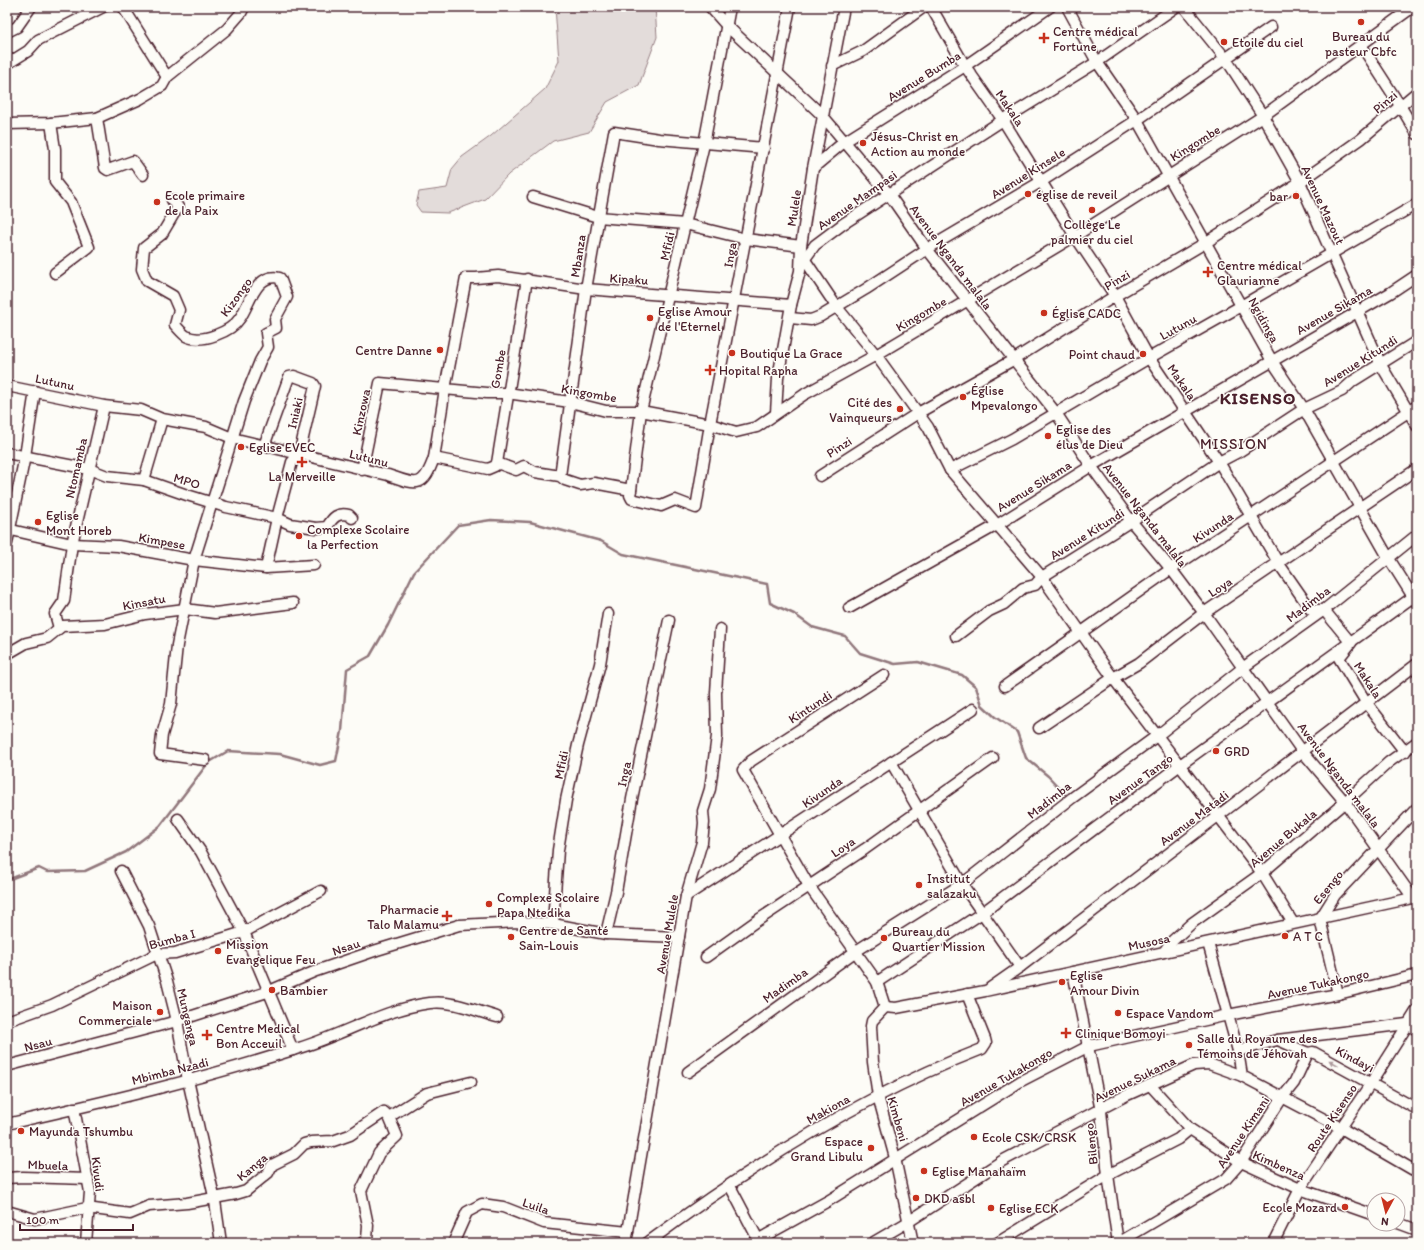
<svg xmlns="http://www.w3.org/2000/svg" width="1424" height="1250" font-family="Itim,sans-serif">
<rect width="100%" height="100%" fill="#fdfcf7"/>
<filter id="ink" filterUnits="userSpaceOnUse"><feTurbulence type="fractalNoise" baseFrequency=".025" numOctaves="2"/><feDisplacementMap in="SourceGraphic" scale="8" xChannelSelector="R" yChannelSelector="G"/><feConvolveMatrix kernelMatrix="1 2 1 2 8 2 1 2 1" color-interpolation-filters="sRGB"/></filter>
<g filter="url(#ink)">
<polygon fill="#e3dcda" stroke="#967e82" points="555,7 655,7 657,37 639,85 607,102 589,132 553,141 509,174 485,199 448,213 421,212 416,205 419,192 447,188 452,169 462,157 491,136 545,89 559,61"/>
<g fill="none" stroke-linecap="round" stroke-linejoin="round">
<polyline stroke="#91777b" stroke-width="2.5" points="7,880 39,868 47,872 85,871 126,852 160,826 208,763 228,751 280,754 320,765 336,761 342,731 347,669 370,656 388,625 414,572 458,525 491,520 530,522 601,541 623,554 767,584 770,603 794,614 812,627 845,636 860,653 895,664 918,662 962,675 976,687 982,705 995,717 1017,732 1026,758 1048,776 1065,794"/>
<g stroke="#4a1f2b" stroke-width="13">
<g id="minor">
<polyline points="123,7 167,77"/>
<polyline points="710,7 726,25 822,115 888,193 927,249 1056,413 1091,466 1131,521 1171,569 1204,613 1302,751 1345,802 1413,898"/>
<polyline points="931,7 965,66 1003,120 1075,236 1115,296 1149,358 1219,462 1279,564 1311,610 1324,610 1351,643 1339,658 1366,702 1405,752"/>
<polyline points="1067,7 1097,62 1137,120 1272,361 1304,409 1388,557 1417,603"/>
<polyline points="1184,7 1226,59 1263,116 1300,182 1381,365 1417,426"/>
<polyline points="7,32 17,27 31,7"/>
<polyline points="1361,45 1401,107 1417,134"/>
<polyline points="7,64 28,51 38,40 103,7"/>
<polyline points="832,66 863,51 924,7"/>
<polyline points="97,118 105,168 108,170 133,161 143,175"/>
<polyline points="51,123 55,149 55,182 71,202 89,247 55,273"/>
<polyline points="7,124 51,123 97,118 140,99 162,86 167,77 227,29 241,13 244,7"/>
<polyline points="813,168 844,142 965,66 1050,7"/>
<polyline points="533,197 598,217 685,224 746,239 801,246"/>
<path d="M172,200L178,207L162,234L144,248L142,269L147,281L173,296L179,310L175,325C178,328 182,333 186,336C201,344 231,332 240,318C250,304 256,272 280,278L287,297L275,319L276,328L266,333L268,347L260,361L244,401L194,560L177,645L171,704L162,735L160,754L205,760"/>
<polyline points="805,260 836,306 876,355 928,427 950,470 1042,577 1113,678 1262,873 1293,923"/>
<polyline points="801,264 815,245 843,224 1003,120 1097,62 1176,7"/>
<polyline points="790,318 811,320 821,316 866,289 927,249 1042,181 1137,120 1271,27"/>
<path d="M7,386L104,406L141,410L162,419L206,427L232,438L388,475C417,485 423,489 434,458L488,469L495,466L497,463L516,470L524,466L535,472L560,476L565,480L580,485L594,483L631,490L630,495L632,499L661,506L675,500L696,508L710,424L790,7"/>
<polyline points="776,413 778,378 791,305 800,271 801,246 813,168 844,7"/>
<polyline points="264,446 289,377 294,376 313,383 315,386 299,455 292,462 277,518 266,568"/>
<path d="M7,453L89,469L107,476L144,480L187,495L226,507L277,518L290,524L316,528L327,527C333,517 338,512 349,515L352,518"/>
<polyline points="434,458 445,389 466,278 476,278 498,276 586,289 791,305"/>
<polyline points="497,463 527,279"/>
<polyline points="362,470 380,383 487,393 507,393 570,402 606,411 641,411 710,424 736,432 757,427 805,394 876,355 1075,236 1263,116 1413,7"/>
<polyline points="950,470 1012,439 1149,358 1241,306 1417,204"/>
<polyline points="560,476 586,289 614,132 659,139 764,148"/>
<polyline points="820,476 918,413 1013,360 1115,296 1205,243 1300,182 1361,139 1417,92"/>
<polyline points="144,480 162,419"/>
<polyline points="631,490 641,411 704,144 730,7"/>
<polyline points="7,529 72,544 118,546 194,560 266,568 314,565"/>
<polyline points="7,543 25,456 35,391"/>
<polyline points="849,608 997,525 1091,466 1390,293 1417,275"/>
<polyline points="59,628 55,614 64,601 72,544 104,406"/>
<polyline points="956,636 989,611 1004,604 1023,588 1035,585 1042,577 1131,521 1219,462 1240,451 1304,409 1342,391 1353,381 1417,341"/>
<polyline points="7,654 26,643 47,638 62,626 105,624 145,614 185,609 215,613 293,603"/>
<polyline points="884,675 751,761 743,770 809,886 877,982 885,1007"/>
<polyline points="1005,686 1171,569 1417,406"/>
<polyline points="1039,728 1113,678 1139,663 1204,613 1417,469"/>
<polyline points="891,762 962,884 1020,967"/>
<polyline points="178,819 201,852 244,932 293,1050"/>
<polyline points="121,871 149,926 167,981 177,1021 188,1080 215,1201 221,1243"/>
<polyline points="686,896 973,709"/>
<polyline points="553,924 558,850 566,800 578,745 600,664 608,614"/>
<polyline points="606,934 616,892 632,799 669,620"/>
<polyline points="1208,943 1238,1051 1242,1076"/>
<polyline points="1164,952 1170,943 1192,923 1262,873 1345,802 1389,762 1417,742"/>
<polyline points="706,957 755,922 865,849 993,758"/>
<polyline points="1073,972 1101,1111 1108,1175 1118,1243"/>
<polyline points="877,982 982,913 1180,765 1417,594"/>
<polyline points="990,988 1020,967 1417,664"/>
<polyline points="1338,994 1320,919 1335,895 1417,808"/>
<polyline points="885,1007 896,1008 985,991 1417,897"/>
<polyline points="885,1007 872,1021 871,1026 873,1062 878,1096 895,1158 913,1243"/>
<polyline points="7,1021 52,1005 157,954 175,953 244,932 321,891"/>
<polyline points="1278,1040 1308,1053 1313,1052 1417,1109"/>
<polyline points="1238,1051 1277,1040 1407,1024 1417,1030"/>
<polyline points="7,1066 177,1021 267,992 316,971 377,950 459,925 520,922 553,924 606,934 679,937"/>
<polyline points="688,1072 856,951 962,884 1072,798 1158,735 1244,667 1324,610 1417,535"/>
<polyline points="1150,1085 1190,1129 1241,1162 1300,1189 1374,1215"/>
<polyline points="74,1108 90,1192 86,1243"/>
<path d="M7,1124C105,1102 203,1079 299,1048C343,1035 384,1009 430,1003C452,1000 476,1011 497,1017"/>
<polyline points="7,1178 23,1177 88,1179"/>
<polyline points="730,1186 760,1243"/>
<polyline points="7,1211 35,1219 87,1208 130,1214 149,1206 187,1203 236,1194 246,1191 268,1173 272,1165 294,1154 304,1144 311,1142 333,1141 350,1135 384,1112 389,1117 427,1093 471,1082"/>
<polyline points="1398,1223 1417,1230"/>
<polyline points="455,1239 467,1212 482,1204 503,1207 544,1223 628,1232"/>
<polyline points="362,1243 367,1240 368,1225 361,1191 379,1153 397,1136 389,1117"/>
<polyline points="626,1243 686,896 702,842 704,823 703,811 710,789 717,736 716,693 720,629"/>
<path d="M647,1243C749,1167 863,1095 982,1049L986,1043L985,1039L967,994"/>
<polyline points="752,1243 828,1201 1021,1081 1089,1046 1228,1015 1338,994 1417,975"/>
<polyline points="872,1243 908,1222 1002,1161 1125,1096 1194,1065 1209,1064 1242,1076 1341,1128 1417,1172"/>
<polyline points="997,1243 1108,1175 1178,1139 1190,1129"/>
<polyline points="1118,1243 1226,1179 1241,1162 1282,1098 1294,1083 1308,1053"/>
<polyline points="1273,1243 1300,1189 1371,1083 1417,1010"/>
</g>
</g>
<use href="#minor" stroke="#fdfcf7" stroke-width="10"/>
</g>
<defs><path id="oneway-solid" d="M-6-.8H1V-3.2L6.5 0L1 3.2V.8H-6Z"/></defs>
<use fill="#ac999b" href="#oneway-solid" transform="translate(1334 1063) rotate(-151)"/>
</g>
<g fill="#c8321e" stroke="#fdfcf7" stroke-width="1.5">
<circle cx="1361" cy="22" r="4"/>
<path d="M1042 32h4v4h4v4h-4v4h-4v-4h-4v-4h4z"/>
<circle cx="1224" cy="42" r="4"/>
<circle cx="863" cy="143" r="4"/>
<circle cx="1028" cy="194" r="4"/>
<circle cx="1296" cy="196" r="4"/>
<circle cx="157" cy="202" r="4"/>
<circle cx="1092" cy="210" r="4"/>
<path d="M1206 266h4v4h4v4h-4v4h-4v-4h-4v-4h4z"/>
<circle cx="1044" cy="313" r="4"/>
<circle cx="650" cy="318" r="4"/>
<circle cx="440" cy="350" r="4"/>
<circle cx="732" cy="353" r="4"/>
<circle cx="1143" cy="354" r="4"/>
<path d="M708 364h4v4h4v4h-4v4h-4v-4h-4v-4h4z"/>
<circle cx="963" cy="397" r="4"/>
<circle cx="900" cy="409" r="4"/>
<circle cx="1048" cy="436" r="4"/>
<circle cx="241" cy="447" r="4"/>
<path d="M300 456h4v4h4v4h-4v4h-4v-4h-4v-4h4z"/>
<circle cx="38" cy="522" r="4"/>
<circle cx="299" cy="536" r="4"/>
<circle cx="1216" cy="751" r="4"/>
<circle cx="919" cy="885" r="4"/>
<circle cx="489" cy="904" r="4"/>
<path d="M445 910h4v4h4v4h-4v4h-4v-4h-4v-4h4z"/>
<circle cx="1285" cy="936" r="4"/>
<circle cx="511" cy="937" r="4"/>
<circle cx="884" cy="938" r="4"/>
<circle cx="218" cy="951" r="4"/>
<circle cx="1062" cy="982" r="4"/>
<circle cx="272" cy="990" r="4"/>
<circle cx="160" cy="1012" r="4"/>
<circle cx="1118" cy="1013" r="4"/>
<path d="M1064 1027h4v4h4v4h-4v4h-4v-4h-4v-4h4z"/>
<path d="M205 1029h4v4h4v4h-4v4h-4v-4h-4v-4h4z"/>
<circle cx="1189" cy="1045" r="4"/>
<circle cx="21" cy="1131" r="4"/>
<circle cx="974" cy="1137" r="4"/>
<circle cx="871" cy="1148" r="4"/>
<circle cx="924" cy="1171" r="4"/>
<circle cx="916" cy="1198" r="4"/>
<circle cx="1345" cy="1207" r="4"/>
<circle cx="991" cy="1208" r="4"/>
</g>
<g text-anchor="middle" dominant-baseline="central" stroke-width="3" stroke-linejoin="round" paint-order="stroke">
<g font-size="13" fill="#4a1f2b" stroke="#fdfcf7" text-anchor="start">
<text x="1053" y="31">Centre médical<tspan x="1053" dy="15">Fortune</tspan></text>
<text x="1361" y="36" text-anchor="middle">Bureau du<tspan x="1361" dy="15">pasteur Cbfc</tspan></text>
<text x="1232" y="42">Etoile du ciel</text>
<text x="871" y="136">Jésus-Christ en<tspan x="871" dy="15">Action au monde</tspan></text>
<text x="1036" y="194">église de reveil</text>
<text x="165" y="195">Ecole primaire<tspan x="165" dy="15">de la Paix</tspan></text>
<text x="1288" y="196" text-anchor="end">bar</text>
<text x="1092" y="224" text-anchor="middle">Collège Le<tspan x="1092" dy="15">palmier du ciel</tspan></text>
<text x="1217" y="265">Centre médical<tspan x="1217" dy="15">Glaurianne</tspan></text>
<text x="658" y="311">Eglise Amour<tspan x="658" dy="15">de l'Eternel</tspan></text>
<text x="1052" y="313">Église CADC</text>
<text x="432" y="350" text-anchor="end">Centre Danne</text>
<text x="740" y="353">Boutique La Grace</text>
<text x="1135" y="354" text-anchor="end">Point chaud</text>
<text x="719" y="370">Hopital Rapha</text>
<text x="971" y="390">Église<tspan x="971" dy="15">Mpevalongo</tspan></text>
<text x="892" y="402" text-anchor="end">Cité des<tspan x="892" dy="15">Vainqueurs</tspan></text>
<text x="1056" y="429">Eglise des<tspan x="1056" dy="15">élus de Dieu</tspan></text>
<text x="249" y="447">Eglise EVEC</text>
<text x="302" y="476" text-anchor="middle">La Merveille</text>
<text x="46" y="515">Eglise<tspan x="46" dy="15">Mont Horeb</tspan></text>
<text x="307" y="529">Complexe Scolaire<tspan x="307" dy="15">la Perfection</tspan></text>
<text x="1224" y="751">GRD</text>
<text x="927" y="878">Institut<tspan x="927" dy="15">salazaku</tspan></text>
<text x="497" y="897">Complexe Scolaire<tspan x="497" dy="15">Papa Ntedika</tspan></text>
<text x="439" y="909" text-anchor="end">Pharmacie<tspan x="439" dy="15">Talo Malamu</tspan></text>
<text x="519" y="930">Centre de Santé<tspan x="519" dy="15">Sain-Louis</tspan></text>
<text x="892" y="931">Bureau du<tspan x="892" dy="15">Quartier Mission</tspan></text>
<text x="1293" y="936">A T C</text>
<text x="226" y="944">Mission<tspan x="226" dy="15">Evangelique Feu</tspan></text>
<text x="1070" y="975">Eglise<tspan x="1070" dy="15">Amour Divin</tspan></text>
<text x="280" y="990">Bambier</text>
<text x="152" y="1005" text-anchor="end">Maison<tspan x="152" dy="15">Commerciale</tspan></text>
<text x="1126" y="1013">Espace Vandom</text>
<text x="216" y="1028">Centre Medical<tspan x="216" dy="15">Bon Acceuil</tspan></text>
<text x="1075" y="1033">Clinique Bomoyi</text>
<text x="1197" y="1038">Salle du Royaume des<tspan x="1197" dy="15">Témoins de Jéhovah</tspan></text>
<text x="29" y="1131">Mayunda Tshumbu</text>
<text x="982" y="1137">Ecole CSK/CRSK</text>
<text x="863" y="1141" text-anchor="end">Espace<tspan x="863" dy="15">Grand Libulu</tspan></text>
<text x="932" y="1171">Eglise Manahaïm</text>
<text x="924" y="1198">DKD asbl</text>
<text x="1337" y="1207" text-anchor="end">Ecole Mozard</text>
<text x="999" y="1208">Eglise ECK</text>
</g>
<g font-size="13" fill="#4a1f2b" stroke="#fdfcf7">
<text transform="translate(924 76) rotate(-32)">Avenue Bumba</text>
<text transform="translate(1385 102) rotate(-40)">Pinzi</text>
<text transform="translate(1010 108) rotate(56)">Makala</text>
<text transform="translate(1195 143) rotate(-32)">Kingombe</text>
<text transform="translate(1028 173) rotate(-32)">Avenue Kinsele</text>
<text transform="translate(857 200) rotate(-35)">Avenue Mampasi</text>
<text transform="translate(1323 205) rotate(65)">Avenue Mazout</text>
<text transform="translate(794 208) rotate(-81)">Mulele</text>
<text transform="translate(667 246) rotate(-77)">Mfidi</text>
<text transform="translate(730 255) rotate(-80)">Inga</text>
<text transform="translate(578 256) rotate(-81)">Mbanza</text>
<text transform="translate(951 257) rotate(53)">Avenue Nganda malala</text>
<text transform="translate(629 279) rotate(4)">Kipaku</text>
<text transform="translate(1117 280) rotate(-31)">Pinzi</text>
<text transform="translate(236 297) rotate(-54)">Kizongo</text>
<text transform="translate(1334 310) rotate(-30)">Avenue Sikama</text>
<text transform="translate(921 314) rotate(-30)">Kingombe</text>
<text transform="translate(1264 320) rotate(61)">Ngidinga</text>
<text transform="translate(1178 327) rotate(-29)">Lutunu</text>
<text transform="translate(1360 361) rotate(-32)">Avenue Kitundi</text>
<text transform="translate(498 369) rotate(-80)">Gombe</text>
<text transform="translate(55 382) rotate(12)">Lutunu</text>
<text transform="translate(1182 382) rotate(55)">Makala</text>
<text transform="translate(589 393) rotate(10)">Kingombe</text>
<text transform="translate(361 412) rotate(-78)">Kinzowa</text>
<text transform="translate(295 413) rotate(-77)">Iniaki</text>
<text transform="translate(839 447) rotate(-33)">Pinzi</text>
<text transform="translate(369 458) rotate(14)">Lutunu</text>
<text transform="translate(76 468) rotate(-77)">Ntomamba</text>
<text transform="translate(187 481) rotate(17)">MPO</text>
<text transform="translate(1034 486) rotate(-32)">Avenue Sikama</text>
<text transform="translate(1145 515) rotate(52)">Avenue Nganda malala</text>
<text transform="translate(1213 527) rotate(-33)">Kivunda</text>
<text transform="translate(1087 534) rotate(-32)">Avenue Kitundi</text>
<text transform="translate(162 541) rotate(10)">Kimpese</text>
<text transform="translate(1220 587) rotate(-33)">Loya</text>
<text transform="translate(144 602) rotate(-11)">Kinsatu</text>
<text transform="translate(1308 604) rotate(-37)">Madimba</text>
<text transform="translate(1368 680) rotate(57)">Makala</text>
<text transform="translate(810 707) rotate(-33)">Kintundi</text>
<text transform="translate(561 765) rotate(-78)">Mfidi</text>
<text transform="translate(624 774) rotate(-78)">Inga</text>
<text transform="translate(1339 775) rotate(53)">Avenue Nganda malala</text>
<text transform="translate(1140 779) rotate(-36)">Avenue Tango</text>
<text transform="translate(822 792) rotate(-34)">Kivunda</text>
<text transform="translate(1049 800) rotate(-38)">Madimba</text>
<text transform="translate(1194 818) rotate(-37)">Avenue Matadi</text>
<text transform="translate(1283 838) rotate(-40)">Avenue Bukala</text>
<text transform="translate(843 847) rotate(-34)">Loya</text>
<text transform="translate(1328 887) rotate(-51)">Esengo</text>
<text transform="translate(667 934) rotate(-80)">Avenue Mulele</text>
<text transform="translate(172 939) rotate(-15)">Bumba I</text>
<text transform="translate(1149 942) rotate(-12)">Musosa</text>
<text transform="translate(346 947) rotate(-19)">Nsau</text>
<text transform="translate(1318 984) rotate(-12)">Avenue Tukakongo</text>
<text transform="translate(785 985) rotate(-35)">Madimba</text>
<text transform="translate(188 1017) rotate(77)">Munganga</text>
<text transform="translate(38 1044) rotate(-15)">Nsau</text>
<text transform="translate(1355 1059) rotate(28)">Kindayi</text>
<text transform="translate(170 1071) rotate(-14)">Mbimba Nzadi</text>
<text transform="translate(1006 1077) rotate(-30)">Avenue Tukakongo</text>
<text transform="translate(1135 1079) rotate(-26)">Avenue Sukama</text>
<text transform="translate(828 1109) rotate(-29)">Makiona</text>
<text transform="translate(1332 1118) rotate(-56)">Route Kisenso</text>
<text transform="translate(898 1119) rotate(74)">Kimbeni</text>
<text transform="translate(1243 1132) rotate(-56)">Avenue Kimani</text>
<text transform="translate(1091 1144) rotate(-96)">Bilengo</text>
<text transform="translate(48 1165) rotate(2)">Mbuela</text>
<text transform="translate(1279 1165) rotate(24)">Kimbenza</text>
<text transform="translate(252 1167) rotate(-40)">Kanga</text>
<text transform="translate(98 1174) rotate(83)">Kivudi</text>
<text transform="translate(536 1206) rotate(19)">Luila</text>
</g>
<g font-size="15" letter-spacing="1" fill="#4a1f2b" stroke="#fdfcf7">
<text x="1234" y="444">MISSION</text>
</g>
<g font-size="17" font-weight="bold" letter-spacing="1" fill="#4a1f2b" stroke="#fdfcf7">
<text x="1258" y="398">KISENSO</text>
</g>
</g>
<rect width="1424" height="1250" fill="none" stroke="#fdfcf7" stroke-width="24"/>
<rect x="12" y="12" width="1400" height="1226" fill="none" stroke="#4a1f2b" stroke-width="1.5" filter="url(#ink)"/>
<g transform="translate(1386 1212) rotate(187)"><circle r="19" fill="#fdfcf7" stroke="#b5a4a5"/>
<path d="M0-3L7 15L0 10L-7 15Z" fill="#c8321e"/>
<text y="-6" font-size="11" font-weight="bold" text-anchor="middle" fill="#4a1f2b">N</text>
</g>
<path d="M20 1224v6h113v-6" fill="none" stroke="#4a1f2b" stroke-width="2"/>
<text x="26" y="1224" font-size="12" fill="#4a1f2b" stroke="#fdfcf7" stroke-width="3" paint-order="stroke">100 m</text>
</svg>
